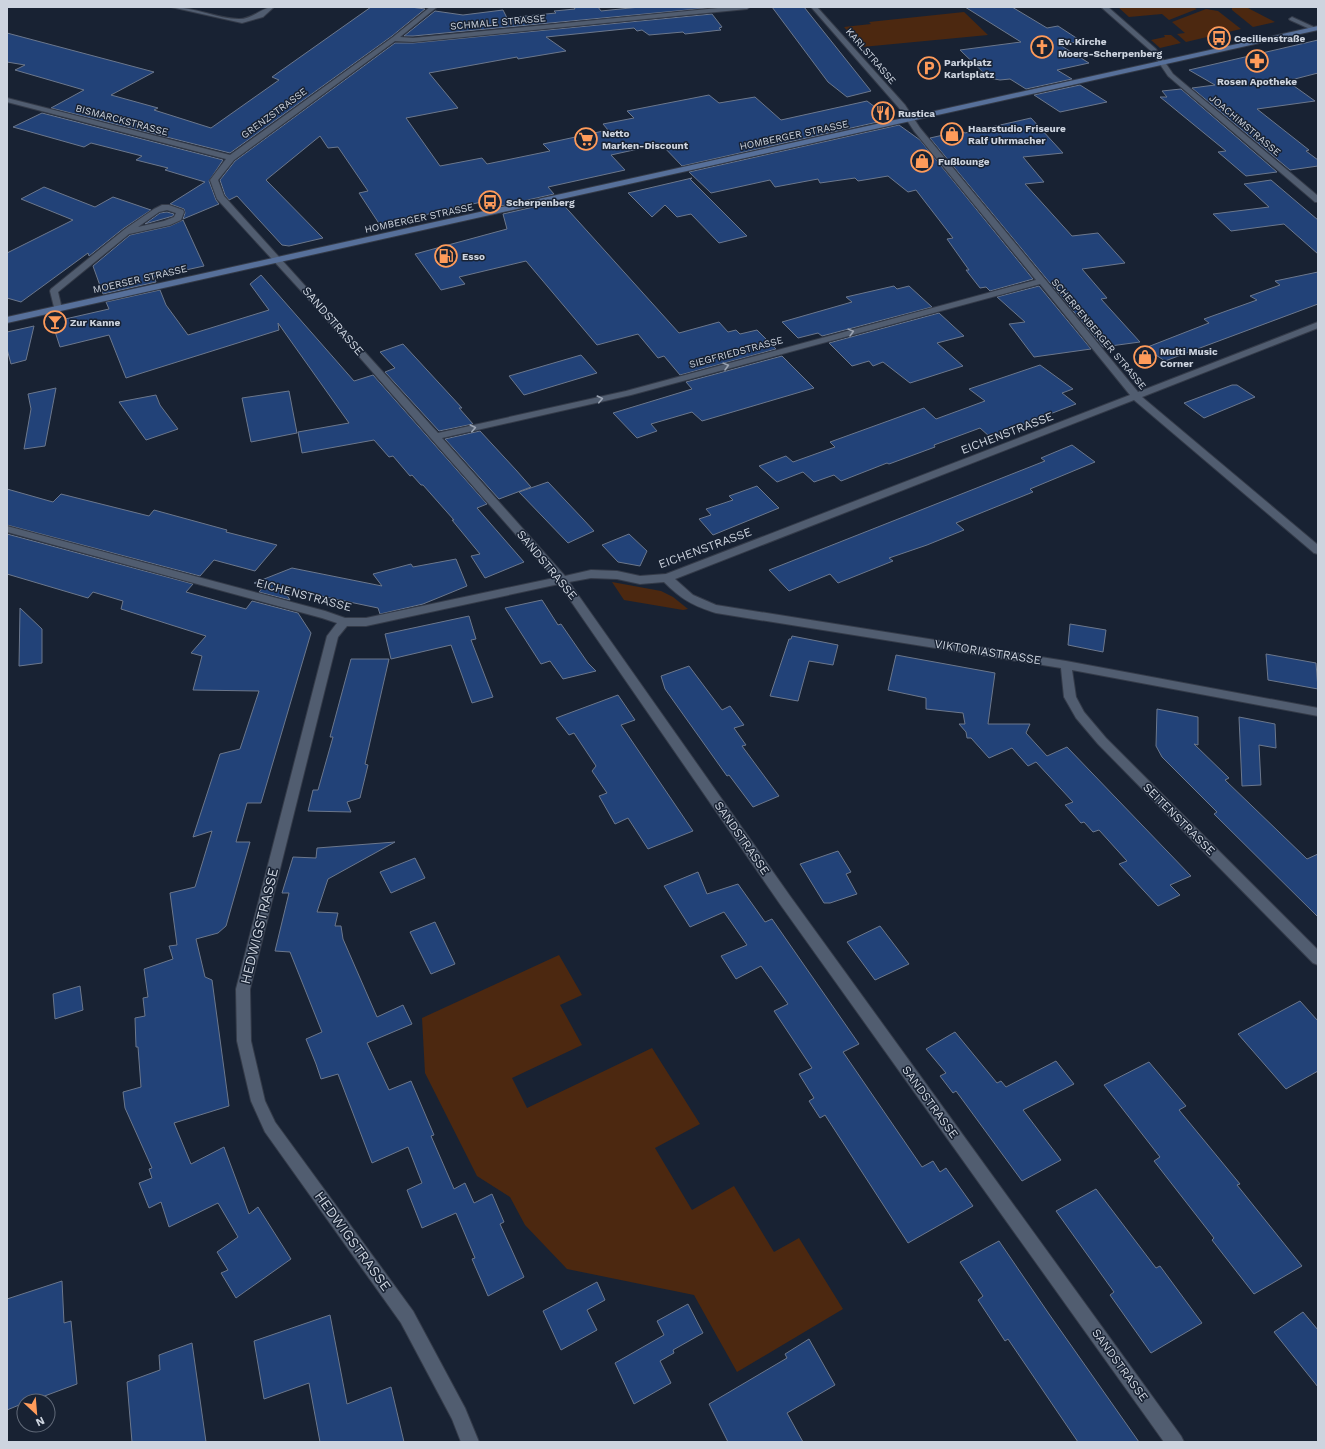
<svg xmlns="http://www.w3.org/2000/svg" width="1325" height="1449" font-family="'Work Sans',sans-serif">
<rect width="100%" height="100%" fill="#182233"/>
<g fill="#4c2810">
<polygon points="1118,7 1192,7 1197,9 1169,20 1162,14 1129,17"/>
<polygon points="1232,7 1246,7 1275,22 1253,27 1232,10"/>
<polygon points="1206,9 1218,11 1241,29 1186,42 1177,34 1185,33 1172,22"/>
<polygon points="964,12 988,35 862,47 844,27 871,24 869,22"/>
<polygon points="1164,35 1171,35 1181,43 1160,48 1151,40 1165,37"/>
<polygon points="612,582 661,591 673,597 688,609 683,610 624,600"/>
<polygon points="559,955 582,995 560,1005 582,1045 512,1078 527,1108 652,1048 700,1124 655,1148 692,1210 734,1186 774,1252 799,1238 843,1309 737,1372 694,1295 567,1269 525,1225 510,1197 477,1176 425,1073 422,1018"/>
</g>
<g fill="#224278" stroke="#6b778c">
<polygon points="371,7 411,7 425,9 392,36 230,153 51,108 84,90 15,70 25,65 7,62 7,33 154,72 111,95 158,108 154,110 211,128 279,80 272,77"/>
<polygon points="574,7 598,7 601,11 640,7 708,8 413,36 404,36 435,11 463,15 503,10 507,18 556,13 554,11 575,9"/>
<polygon points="772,7 804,7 871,91 847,97 828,82"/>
<polygon points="965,7 1012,7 1047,28 1058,26 1081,41 1060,45 1089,63 1057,70 1072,79 1026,89 1010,79 1000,80 989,78 960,50 1021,42"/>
<polygon points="712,14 722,27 719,28 721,30 685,34 683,32 649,35 642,30 637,31 634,28 546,37 566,51 518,59 517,57 429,73 458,108 406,118 440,166 482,158 487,164 550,151 543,144 608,130 603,124 634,118 627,111 709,95 719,103 755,97 781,120 867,101 891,119 682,166 661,144 611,155 625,170 548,187 554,194 501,206 499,198 380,225 359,193 368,191 338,147 328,148 320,136 266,180 323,238 289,246 282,245 237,196 229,200 225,195 220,180 235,161 395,43 413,43"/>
<polygon points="1318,40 1318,73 1287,81 1315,101 1257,109 1309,150 1306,151 1318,160 1318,166 1290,170 1192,88 1215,85 1189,70"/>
<polygon points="1080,85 1107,102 1060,112 1034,95"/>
<polygon points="1181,89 1277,172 1246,176 1218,152 1226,151 1160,97 1167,97 1162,91"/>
<polygon points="42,113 223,160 209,181 216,200 219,204 183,219 185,213 184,209 170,204 205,182 165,170 168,168 136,160 142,156 91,143 84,147 13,127"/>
<polygon points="1031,118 1063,153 1023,157 1044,182 1025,184 1072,236 1098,233 1125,263 1082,269 1107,298 1101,299 1140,342 1103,347 930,138 961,131 965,133"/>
<polygon points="899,125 920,140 1033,279 990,291 986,287 980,288 966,270 969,270 947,239 953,238 916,190 908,192 888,176 858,181 855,178 820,183 818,179 775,187 770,180 711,193 689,172"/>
<polygon points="692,178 690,179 747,236 719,243 691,214 677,217 665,205 652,217 628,193"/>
<polygon points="1271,180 1318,220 1318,254 1284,224 1231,231 1213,214 1269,207 1244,184"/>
<polygon points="44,187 95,207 113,197 151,210 124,228 89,256 88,253 21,302 7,298 7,253 73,220 21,199"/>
<polygon points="560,201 679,333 719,322 728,332 736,330 740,334 757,330 776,349 680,375 664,356 658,358 638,334 597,345 526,261 459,277 465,284 441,290 415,254 507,229 503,214"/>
<polygon points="167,212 174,214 173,216 145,224 160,213"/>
<polygon points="183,220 204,266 154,277 156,282 103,294 93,266 130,235 170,226"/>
<polygon points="1318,272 1318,304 1165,361 1145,348 1209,323 1204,319 1257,300 1250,296 1280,285 1275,281"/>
<polygon points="261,275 354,381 373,375 487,504 477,508 524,562 485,578 471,556 480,554 452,520 454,520 423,485 421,485 412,475 410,476 393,456 389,457 374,440 302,453 298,432 349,423 278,323 279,330 126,378 109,335 60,347 52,322 109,309 106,302 160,290 166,305 188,335 269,310 250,284"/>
<polygon points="894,286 897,289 909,286 932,307 822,336 818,333 798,338 782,322 852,302 846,297"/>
<polygon points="1039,286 1091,349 1034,357 1009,324 1025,322 997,297"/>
<polygon points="939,313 964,336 937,343 963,366 910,383 883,362 873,366 869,361 852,366 829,343"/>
<polygon points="34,326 26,360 11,364 7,349 7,332"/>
<polygon points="403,344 462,408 459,408 473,424 439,431 385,372 395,368 380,352"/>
<polygon points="581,355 597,373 524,395 509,376"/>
<polygon points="782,356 814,388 702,421 692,412 651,424 657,431 637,438 613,413 692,389 686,382"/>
<polygon points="1040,365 1073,389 1062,393 1076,404 990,437 980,428 934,445 935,447 889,464 887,463 841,481 834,475 814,482 803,472 777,482 759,466 786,456 793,462 835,447 830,442 924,408 936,419 985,401 969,389"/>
<polygon points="1232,385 1237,385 1255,397 1204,418 1184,403"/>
<polygon points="56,388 45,446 24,449 31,409 28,394"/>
<polygon points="289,391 297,433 251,442 242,398"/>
<polygon points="156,395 160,405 178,429 146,440 119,402"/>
<polygon points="480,431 516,470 531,487 499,499 445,439"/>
<polygon points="1072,445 1095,462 1030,489 1033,492 956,523 964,530 927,545 889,558 893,561 838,583 830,574 789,591 769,570 1045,461 1041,458"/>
<polygon points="548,482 583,519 594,531 568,543 519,492"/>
<polygon points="757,486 779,508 713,535 699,519 711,515 706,509 733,500 729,496"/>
<polygon points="7,489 53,502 61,494 149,516 154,510 227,530 226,532 277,545 255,571 214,560 200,576 7,525"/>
<polygon points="7,534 193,584 186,592 246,609 252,601 298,613 311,633 261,803 247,803 236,842 250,842 226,926 218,933 196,939 205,977 212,980 229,1106 174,1123 191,1164 224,1147 249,1214 258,1207 291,1259 236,1298 221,1273 228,1270 217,1252 238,1237 218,1203 169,1227 161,1202 149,1208 139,1183 152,1178 149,1169 152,1168 125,1108 123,1092 141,1087 138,1047 136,1047 135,1018 145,1016 143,998 148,997 144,969 173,959 169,946 177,945 170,893 195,887 212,831 193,837 220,754 240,749 259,691 193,690 202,656 191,653 206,636 121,609 123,601 93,592 88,598 7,574"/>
<polygon points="629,534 647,551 640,566 618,562 602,545"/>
<polygon points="456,559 467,586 423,604 380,614 378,608 283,588 290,600 259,592 265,585 254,583 292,568 382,586 373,574 411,564 413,567"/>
<polygon points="542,600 558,625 561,624 588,663 596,671 563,679 550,661 541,664 505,608"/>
<polygon points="20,608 42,629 42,663 19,666"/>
<polygon points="469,616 476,639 471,640 493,697 472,703 451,645 391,659 385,634"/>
<polygon points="1070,624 1106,630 1103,652 1068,645"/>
<polygon points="792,636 838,645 833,665 809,661 798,701 770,696 789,639 791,639"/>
<polygon points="1266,654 1316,663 1318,689 1268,680"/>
<polygon points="896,655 995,673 988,724 1030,724 1026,733 1047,756 1067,747 1191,876 1170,885 1180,895 1158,906 1119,864 1127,861 1099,830 1093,832 1084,822 1081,823 1065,805 1073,802 1036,762 1028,766 1012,748 989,758 971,738 967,738 966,732 959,724 965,724 963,713 926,709 926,698 888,690"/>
<polygon points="351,659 389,659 365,764 368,765 360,798 347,802 351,812 308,811 313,790 318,790 333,737 330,737"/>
<polygon points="689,666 722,710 730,706 744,725 734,728 746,745 742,746 779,796 753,807 729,775 727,776 665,689 661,676"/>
<polygon points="618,695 635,720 621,725 693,831 648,849 628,818 615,824 599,796 607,793 592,771 596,766 574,733 569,735 556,718"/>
<polygon points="1157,709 1198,717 1198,745 1194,744 1229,778 1225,780 1307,859 1318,854 1318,917 1214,814 1217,812 1162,757 1156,746"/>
<polygon points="1239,717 1275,724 1276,748 1259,745 1261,785 1242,786"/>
<polygon points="395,842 328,879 317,912 338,913 335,926 341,926 343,939 377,1017 403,1005 412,1024 367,1043 389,1090 411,1081 434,1135 431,1136 454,1189 465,1183 474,1203 492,1194 504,1222 500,1224 524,1277 488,1296 472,1259 475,1258 456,1213 422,1228 407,1190 422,1183 408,1147 372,1163 338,1074 321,1079 316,1064 306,1039 322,1032 290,952 275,951 289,893 282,893 293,857 316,858 317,848"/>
<polygon points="838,851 851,872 846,874 857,894 830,903 824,903 800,864"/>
<polygon points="415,858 425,878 391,893 380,872"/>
<polygon points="698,872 707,894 738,884 765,922 772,919 859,1044 843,1052 922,1167 933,1161 940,1172 946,1168 973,1206 908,1243 825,1115 820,1118 809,1101 814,1098 799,1074 812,1068 774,1011 788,1004 761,966 736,979 721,956 747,945 724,912 690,927 664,886"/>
<polygon points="435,922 455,964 431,974 410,932"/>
<polygon points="880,926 909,964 875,980 847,942"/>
<polygon points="80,986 83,1010 55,1019 53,994"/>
<polygon points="1300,1001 1318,1021 1318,1071 1286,1089 1238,1034"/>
<polygon points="955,1032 997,1083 1001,1081 1006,1087 1056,1061 1074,1084 1023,1110 1061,1160 1022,1181 956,1091 953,1093 940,1076 946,1073 926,1049"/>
<polygon points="1149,1062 1186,1106 1179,1110 1240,1184 1237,1185 1302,1266 1254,1294 1212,1240 1214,1238 1154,1161 1160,1157 1104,1085"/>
<polygon points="1096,1189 1156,1268 1160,1266 1202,1323 1151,1353 1110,1295 1114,1292 1056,1211"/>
<polygon points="999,1241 1049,1314 1139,1442 1078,1442 1008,1339 1005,1341 978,1300 983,1296 960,1262"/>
<polygon points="62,1281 64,1323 71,1321 77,1384 31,1401 24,1401 24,1403 7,1410 7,1299"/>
<polygon points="597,1282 605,1300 587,1310 597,1330 561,1350 543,1311"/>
<polygon points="688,1304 703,1333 673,1350 674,1353 660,1361 671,1383 634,1404 615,1363 664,1335 657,1321"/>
<polygon points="1303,1312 1318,1330 1318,1387 1274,1332"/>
<polygon points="330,1315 347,1404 391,1387 404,1442 320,1442 309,1383 264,1399 254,1341"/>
<polygon points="809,1339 835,1385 787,1413 803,1442 728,1442 709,1404 787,1358 785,1354"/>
<polygon points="192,1343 206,1442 132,1442 127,1382 160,1370 159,1355"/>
</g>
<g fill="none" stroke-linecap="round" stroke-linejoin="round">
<g stroke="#343b49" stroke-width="2">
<g id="street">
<path d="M171,7C195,7 218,19 239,19C253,19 262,7 274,7L263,17L242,23Z"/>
<path d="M430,7H437L400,37L413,38L728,7H750L747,9L413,42L395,41L234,160L218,180L224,196L438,433L626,391L1036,280L914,131L899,108L811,7H817L905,105L920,128L1138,392L1318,322V328L1142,397L1318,545V554L1314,553L1134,400L675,579L693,595L716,605L1066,661L1318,708V716L1072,670L1076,697L1084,712L1106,738L1318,950V965L1313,963L1098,744L1076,718L1064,697L1061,668L716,613C693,606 681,599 664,582L640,584L617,579L591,578L569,582L790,896L1181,1436L1184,1442H1164L780,904L559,584L366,626H347L338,637L250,989L251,1041L265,1101L275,1122L413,1311L465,1408L479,1442H461L452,1419L401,1323L265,1132L251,1101L237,1041L236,989L327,636L337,623L322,618L7,532V526L325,611L345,618H366L554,578L303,293L217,199L210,180L226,159L7,102V98L230,155L393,37ZM1040,284L1130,395L666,574L640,576L617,571L591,570L565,576L442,438L631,395Z"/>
<polygon points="1101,7 1108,7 1156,49 1173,74 1318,196 1318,202 1315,202 1168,76 1151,51"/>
<polygon points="1292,17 1316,28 1317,29 1312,30 1290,20 1289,19"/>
<path d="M162,205H169L183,210L184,212L181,220L170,225L129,234L58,292L62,309L58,312L55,311L50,291L51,289L125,229L154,209ZM167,210L176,213L174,217L164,221L138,227L159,212Z"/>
</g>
</g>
<g stroke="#343b49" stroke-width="2">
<polygon id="secondary" points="1318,26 1318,30 7,323 7,317"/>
</g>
<use href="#street" fill="#515d70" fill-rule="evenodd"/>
<use href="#secondary" fill="#57709a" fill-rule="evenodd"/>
</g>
<defs><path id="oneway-chevron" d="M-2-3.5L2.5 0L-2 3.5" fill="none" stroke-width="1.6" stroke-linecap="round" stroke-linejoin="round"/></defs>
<g stroke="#9ba4b3">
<use href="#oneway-chevron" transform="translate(851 332) rotate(-15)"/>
<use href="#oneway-chevron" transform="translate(726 366) rotate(-15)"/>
<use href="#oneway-chevron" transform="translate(600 399) rotate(-13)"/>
<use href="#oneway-chevron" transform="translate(473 428) rotate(-13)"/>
</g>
<defs>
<g id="bus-ring" transform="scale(1.15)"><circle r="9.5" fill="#182233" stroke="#ff9b5a" stroke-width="1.5"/><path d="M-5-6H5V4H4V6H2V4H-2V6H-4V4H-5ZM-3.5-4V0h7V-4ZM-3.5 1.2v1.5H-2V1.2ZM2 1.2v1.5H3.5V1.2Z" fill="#ff9b5a"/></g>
<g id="church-ring" transform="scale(1.15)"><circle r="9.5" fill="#182233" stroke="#ff9b5a" stroke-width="1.5"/><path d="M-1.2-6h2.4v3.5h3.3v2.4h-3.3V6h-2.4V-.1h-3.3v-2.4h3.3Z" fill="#ff9b5a"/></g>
<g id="pharmacy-ring" transform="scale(1.15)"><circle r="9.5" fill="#182233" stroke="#ff9b5a" stroke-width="1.5"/><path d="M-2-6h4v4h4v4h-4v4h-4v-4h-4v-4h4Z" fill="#ff9b5a"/></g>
<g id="parking-ring" transform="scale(1.15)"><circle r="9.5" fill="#182233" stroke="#ff9b5a" stroke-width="1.5"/><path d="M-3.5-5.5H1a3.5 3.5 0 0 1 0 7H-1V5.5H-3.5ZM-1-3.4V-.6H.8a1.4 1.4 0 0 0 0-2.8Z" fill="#ff9b5a"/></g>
<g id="restaurant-ring" transform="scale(1.15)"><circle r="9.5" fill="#182233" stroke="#ff9b5a" stroke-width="1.5"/><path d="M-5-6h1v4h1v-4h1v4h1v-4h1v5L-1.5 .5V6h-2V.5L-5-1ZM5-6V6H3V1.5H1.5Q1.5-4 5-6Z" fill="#ff9b5a"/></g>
<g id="shop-ring" transform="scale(1.15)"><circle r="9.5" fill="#182233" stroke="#ff9b5a" stroke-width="1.5"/><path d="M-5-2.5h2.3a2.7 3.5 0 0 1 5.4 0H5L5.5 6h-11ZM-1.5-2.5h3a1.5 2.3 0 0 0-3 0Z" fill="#ff9b5a"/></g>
<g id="supermarket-ring" transform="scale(1.15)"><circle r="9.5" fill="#182233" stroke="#ff9b5a" stroke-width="1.5"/><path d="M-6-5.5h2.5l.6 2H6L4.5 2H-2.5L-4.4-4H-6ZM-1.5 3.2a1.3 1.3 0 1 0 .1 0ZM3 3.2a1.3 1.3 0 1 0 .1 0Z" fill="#ff9b5a"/></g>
<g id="fuel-ring" transform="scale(1.15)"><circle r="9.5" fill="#182233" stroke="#ff9b5a" stroke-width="1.5"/><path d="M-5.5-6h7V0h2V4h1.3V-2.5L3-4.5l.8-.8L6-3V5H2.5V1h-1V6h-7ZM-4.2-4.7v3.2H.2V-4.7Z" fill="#ff9b5a"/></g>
<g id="bar-ring" transform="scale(1.15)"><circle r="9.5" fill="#182233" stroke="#ff9b5a" stroke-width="1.5"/><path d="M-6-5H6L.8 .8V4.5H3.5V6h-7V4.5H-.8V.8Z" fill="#ff9b5a"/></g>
</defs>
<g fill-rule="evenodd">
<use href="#bus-ring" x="1219" y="38"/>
<use href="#church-ring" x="1042" y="47"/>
<use href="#pharmacy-ring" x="1257" y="61"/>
<use href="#parking-ring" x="929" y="68"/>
<use href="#restaurant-ring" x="883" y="113"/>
<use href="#shop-ring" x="952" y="134"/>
<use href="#supermarket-ring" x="586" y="139"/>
<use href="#shop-ring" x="922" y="161"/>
<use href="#bus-ring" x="490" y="202"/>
<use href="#fuel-ring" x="446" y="256"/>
<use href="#bar-ring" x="55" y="322"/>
<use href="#shop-ring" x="1145" y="357"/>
</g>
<g text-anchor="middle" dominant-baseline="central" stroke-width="3" stroke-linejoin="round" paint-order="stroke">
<g font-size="10" fill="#cdd4df" stroke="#182233">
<text transform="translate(498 22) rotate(-5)">SCHMALE STRASSE</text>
<text transform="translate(871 56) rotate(49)">KARLSTRASSE</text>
<text transform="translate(274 113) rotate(-36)">GRENZSTRASSE</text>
<text transform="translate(122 120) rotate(15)">BISMARCKSTRASSE</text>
<text transform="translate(1245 125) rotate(40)">JOACHIMSTRASSE</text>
<text transform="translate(794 135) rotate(-12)">HOMBERGER STRASSE</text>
<text transform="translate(419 218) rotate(-12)">HOMBERGER STRASSE</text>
<text transform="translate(140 279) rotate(-13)">MOERSER STRASSE</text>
<text transform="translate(1099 334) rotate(50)">SCHERPENBERGER STRASSE</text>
<text transform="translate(736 352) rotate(-15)">SIEGFRIEDSTRASSE</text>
</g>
<g font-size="10" font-weight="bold" fill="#cdd4df" stroke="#182233" text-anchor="start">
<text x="1234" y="38">Cecilienstraße</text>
<text x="1058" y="41">Ev. Kirche<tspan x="1058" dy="12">Moers-Scherpenberg</tspan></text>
<text x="944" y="62">Parkplatz<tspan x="944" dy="12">Karlsplatz</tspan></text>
<text x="1257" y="81" text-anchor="middle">Rosen Apotheke</text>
<text x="898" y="113">Rustica</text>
<text x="968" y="128">Haarstudio Friseure<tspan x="968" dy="12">Ralf Uhrmacher</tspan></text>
<text x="602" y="133">Netto<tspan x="602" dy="12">Marken-Discount</tspan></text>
<text x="938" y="161">Fußlounge</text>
<text x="506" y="202">Scherpenberg</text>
<text x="462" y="256">Esso</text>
<text x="70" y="322">Zur Kanne</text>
<text x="1160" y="351">Multi Music<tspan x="1160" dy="12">Corner</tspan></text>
</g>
<g font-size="12" fill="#cdd4df" stroke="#182233">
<text transform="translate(333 321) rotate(49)">SANDSTRASSE</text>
<text transform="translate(1007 433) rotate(-21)">EICHENSTRASSE</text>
<text transform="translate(705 548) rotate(-20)">EICHENSTRASSE</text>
<text transform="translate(547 565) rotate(50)">SANDSTRASSE</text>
<text transform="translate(304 595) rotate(15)">EICHENSTRASSE</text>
<text transform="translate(988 652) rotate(9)">VIKTORIASTRASSE</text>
<text transform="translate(1179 819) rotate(45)">SEITENSTRASSE</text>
<text transform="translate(742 838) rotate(55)">SANDSTRASSE</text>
<text transform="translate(930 1102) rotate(54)">SANDSTRASSE</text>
<text transform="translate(1120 1365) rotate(54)">SANDSTRASSE</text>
</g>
<g font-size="14" fill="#cdd4df" stroke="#182233">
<text transform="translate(259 926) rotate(-76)">HEDWIGSTRASSE</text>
<text transform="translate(353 1241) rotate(54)">HEDWIGSTRASSE</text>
</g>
</g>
<rect width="1325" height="1449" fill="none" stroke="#cdd4df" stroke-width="16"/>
<g transform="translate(36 1413) rotate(154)"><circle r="19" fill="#182233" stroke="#606978"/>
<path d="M0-3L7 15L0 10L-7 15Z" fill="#ff9b5a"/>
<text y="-6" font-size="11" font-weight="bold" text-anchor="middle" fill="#cdd4df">N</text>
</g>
</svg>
